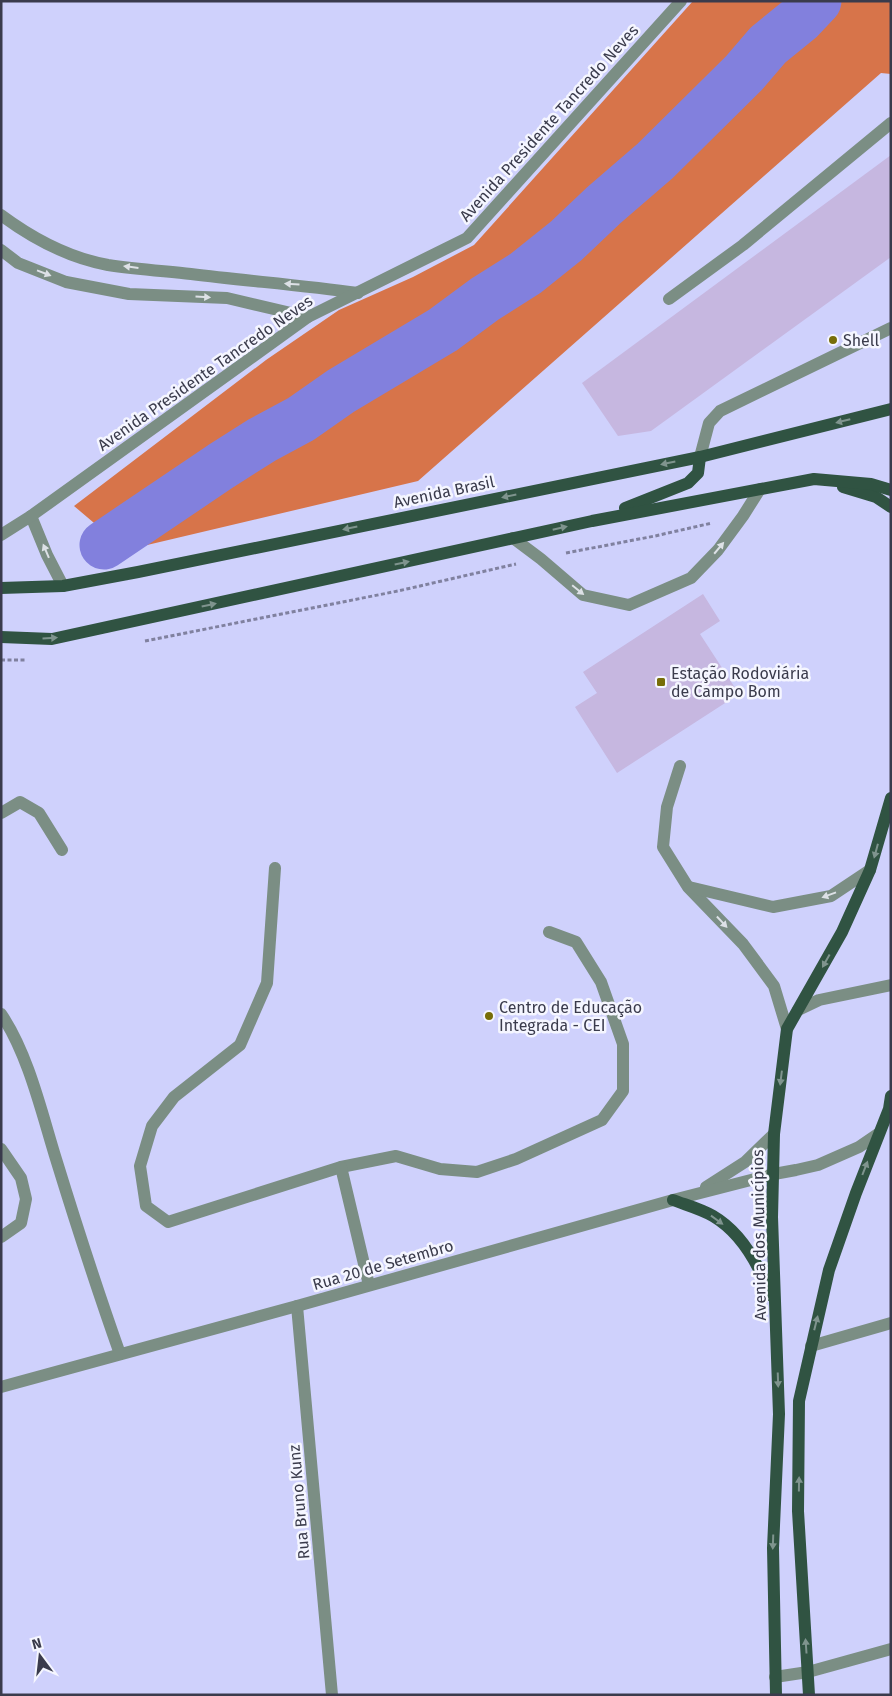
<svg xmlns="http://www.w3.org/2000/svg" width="892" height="1696" font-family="'Fira Sans',sans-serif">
<rect width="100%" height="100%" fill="#cfd1fc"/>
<polygon fill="#d7744a" points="693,1 891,1 891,74 881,73 418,481 126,550 74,506 266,360 339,310 413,277 474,245"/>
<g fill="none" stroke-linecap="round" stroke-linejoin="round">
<polyline stroke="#8280dd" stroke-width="49" points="104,545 221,466 262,440 301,419 341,391 443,330 485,299 526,273 566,241 604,205 655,161 744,73 768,45 800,19 817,1"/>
</g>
<g fill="#c6b7e0">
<polygon points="891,155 891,257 651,431 618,436 582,383"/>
<polygon points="703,594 720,621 700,634 739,694 617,773 575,707 597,693 583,672"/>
</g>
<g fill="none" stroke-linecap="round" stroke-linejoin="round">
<g stroke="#80819f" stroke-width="3" stroke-dasharray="4 2.5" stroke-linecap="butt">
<polyline points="566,553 655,536 712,523"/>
<polyline points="145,641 398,591 516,564"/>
<polyline points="1,660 26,660"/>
</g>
<g stroke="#7b8e84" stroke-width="12">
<path d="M1,215C32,238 70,258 108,265C135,269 163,271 191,274C247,281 302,285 358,293"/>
<polyline points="1,250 18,263 66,282 129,294 227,298 308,317"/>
<polyline points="669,299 743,245 891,123"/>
<polyline points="700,457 709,423 720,411 891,328"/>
<polyline points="31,516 47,555 63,586"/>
<polyline points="1,535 31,516 308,317 467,238 681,1"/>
<polyline points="513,538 541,559 583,595 629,605 691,578 718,550 743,516 760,489"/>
<polyline points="680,766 667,807 663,847 688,887 743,944 774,986 787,1029"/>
<polyline points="1,813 20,802 39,813 62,850"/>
<polyline points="275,868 267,983 240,1045 174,1097 152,1126 140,1166 146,1206 168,1222 341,1167 396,1156 440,1169 477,1172 516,1159 602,1120 623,1091 623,1044 601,982 576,942 549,932"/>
<polyline points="689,887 773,907 831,896 870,870"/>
<polyline points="798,1010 819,1000 891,985"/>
<path d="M1,1014C28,1053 42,1114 56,1159C76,1224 97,1289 120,1354"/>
<polyline points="1,1149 21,1178 26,1199 21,1223 1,1237"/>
<polyline points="341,1167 369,1285"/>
<polyline points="706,1187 745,1162 774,1134"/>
<polyline points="297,1306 332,1695"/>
<polyline points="811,1346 891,1323"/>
<polyline points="1,1387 297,1306 673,1200 774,1174 796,1170 818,1165 859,1147 878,1134"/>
<polyline points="775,1677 808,1672 891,1649"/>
</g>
<g stroke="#305342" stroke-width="12">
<polyline points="843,487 876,497 891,507"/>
<polyline points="625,508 688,483 698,473 700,457"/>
<polyline points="1,588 63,586 138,572 700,457 891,409"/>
<polyline points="1,637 52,639 592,521 814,479 871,484 891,490"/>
<path d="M673,1200C686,1205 701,1209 713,1216C742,1233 759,1265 770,1295"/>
<polyline points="776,1695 773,1548 779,1414 772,1217 774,1134 787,1029 842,932 870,870 891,798"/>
<polyline points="809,1695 798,1511 799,1401 829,1270 856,1193 889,1109 891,1096"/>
</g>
</g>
<defs><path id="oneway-solid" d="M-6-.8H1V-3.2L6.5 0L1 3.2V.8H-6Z" transform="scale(1.25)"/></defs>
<g fill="#dde1e6">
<use href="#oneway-solid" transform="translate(131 267) rotate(-173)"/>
<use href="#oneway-solid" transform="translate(44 273) rotate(21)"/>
<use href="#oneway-solid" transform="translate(292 284) rotate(-176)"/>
<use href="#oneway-solid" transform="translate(203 297) rotate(3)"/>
<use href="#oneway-solid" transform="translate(719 548) rotate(-50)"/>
<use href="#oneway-solid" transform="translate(46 551) rotate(-113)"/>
<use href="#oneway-solid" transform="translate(578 590) rotate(39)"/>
<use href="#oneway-solid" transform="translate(829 895) rotate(160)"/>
<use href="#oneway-solid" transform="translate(722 922) rotate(47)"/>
</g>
<g fill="#7f948e">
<use href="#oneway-solid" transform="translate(843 421) rotate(166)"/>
<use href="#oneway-solid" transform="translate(668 463) rotate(168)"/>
<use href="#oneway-solid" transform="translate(509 496) rotate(168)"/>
<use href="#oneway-solid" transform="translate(350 528) rotate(168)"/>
<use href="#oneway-solid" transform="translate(560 528) rotate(-13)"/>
<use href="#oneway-solid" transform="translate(402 563) rotate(-12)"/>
<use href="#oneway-solid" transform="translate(209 605) rotate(-12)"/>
<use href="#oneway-solid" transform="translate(50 638) rotate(-4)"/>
<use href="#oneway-solid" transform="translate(876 851) rotate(105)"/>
<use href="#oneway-solid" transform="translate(826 961) rotate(119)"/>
<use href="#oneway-solid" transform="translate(781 1078) rotate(97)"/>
<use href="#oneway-solid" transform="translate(865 1168) rotate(-69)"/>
<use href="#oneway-solid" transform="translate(717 1220) rotate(36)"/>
<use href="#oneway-solid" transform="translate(816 1323) rotate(-76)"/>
<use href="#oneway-solid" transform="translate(778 1380) rotate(88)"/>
<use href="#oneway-solid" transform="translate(799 1484) rotate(-89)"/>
<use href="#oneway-solid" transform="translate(773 1542) rotate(92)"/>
<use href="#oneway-solid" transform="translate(806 1646) rotate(-94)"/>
</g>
<g fill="#776d09" stroke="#f5f6ff" stroke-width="2">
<circle cx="833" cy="340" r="5"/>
<rect x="656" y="677" width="10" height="10" rx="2.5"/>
<circle cx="489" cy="1016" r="5"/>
</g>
<g text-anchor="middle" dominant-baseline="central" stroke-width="5" stroke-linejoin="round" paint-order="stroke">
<g font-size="16" fill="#3a3b4c" stroke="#f5f6ff">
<text transform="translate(549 123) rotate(-48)">Avenida Presidente Tancredo Neves</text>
<text transform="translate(205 373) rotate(-35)">Avenida Presidente Tancredo Neves</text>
<text transform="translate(444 492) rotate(-12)">Avenida Brasil</text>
<text transform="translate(759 1235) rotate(-91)">Avenida dos Municípios</text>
<text transform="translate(383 1265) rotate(-16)">Rua 20 de Setembro</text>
<text transform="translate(299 1502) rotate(-95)">Rua Bruno Kunz</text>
</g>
<g font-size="16" fill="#3a3b4c" stroke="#f5f6ff" text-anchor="start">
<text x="843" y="340">Shell</text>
<text x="671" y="673">Estação Rodoviária<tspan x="671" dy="18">de Campo Bom</tspan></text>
<text x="499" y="1007">Centro de Educação<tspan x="499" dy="18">Integrada - CEI</tspan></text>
</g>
</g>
<rect width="892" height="1696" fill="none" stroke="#3a3b4c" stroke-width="5"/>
<g transform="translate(40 1656) rotate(345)" stroke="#f5f6ff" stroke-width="4" paint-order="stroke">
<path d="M0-4L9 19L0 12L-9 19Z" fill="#3a3b4c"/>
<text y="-8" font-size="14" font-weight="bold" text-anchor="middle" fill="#3a3b4c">N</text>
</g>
</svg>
